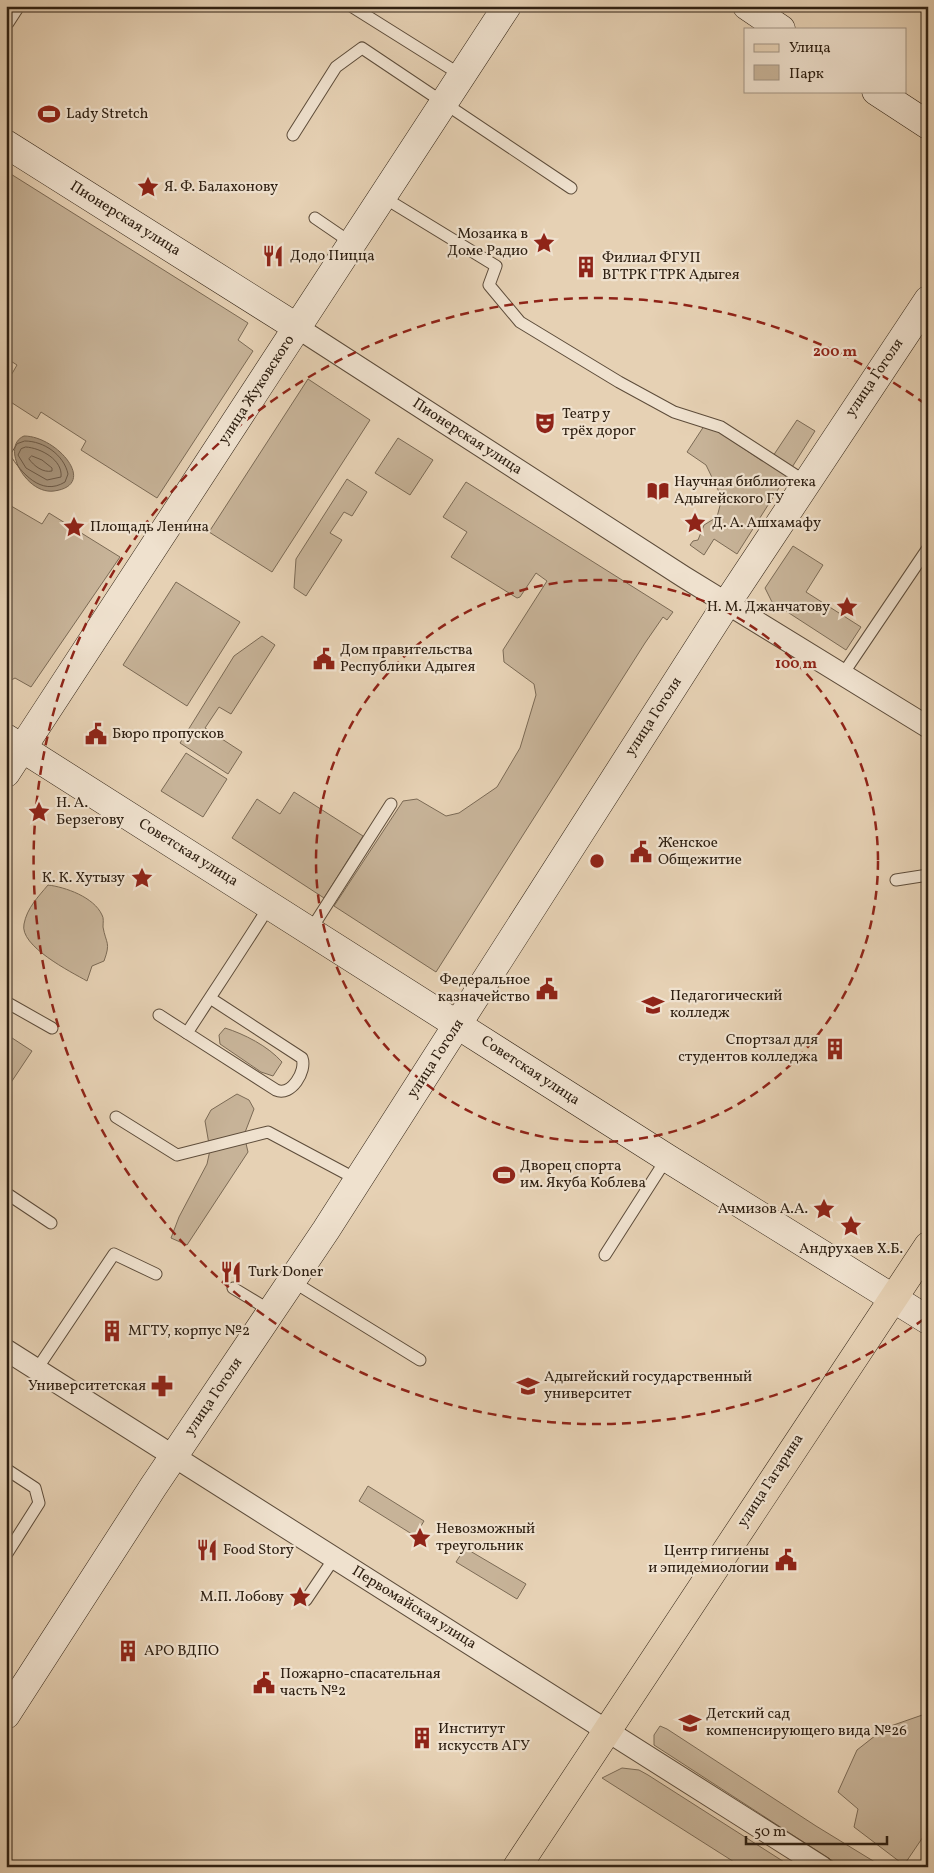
<svg xmlns="http://www.w3.org/2000/svg" width="934" height="1873" font-family="Vollkorn,serif">
<rect width="100%" height="100%" fill="#e6d1b4"/>
<filter id="stains"><feTurbulence type="fractalNoise" baseFrequency=".004" numOctaves="4"/><feColorMatrix values="0 0 0 0 .2 0 0 0 0 .09 0 0 0 0 .02 0 0 0 .5 -.17"/></filter>
<radialGradient id="worn" r=".72"><stop offset=".6" stop-color="#630" stop-opacity="0"/><stop offset="1" stop-color="#630" stop-opacity=".3"/></radialGradient>
<g fill="#c7b398" stroke="#7b6a55">
<polygon points="6,171 248,323 238,340 253,351 157,498 81,450 86,441 41,412 37,419 6,399 6,384 17,365 6,358"/>
<polygon points="308,379 370,420 272,572 209,532"/>
<polygon points="797,420 815,431 737,554 714,539 704,555 690,545 693,541 698,540 704,525 717,517 722,498 706,465 687,452 706,423 762,461 773,456"/>
<polygon points="398,438 433,460 410,495 375,473"/>
<polygon points="347,479 367,492 352,516 344,512 330,533 342,540 306,596 294,588 296,559"/>
<polygon points="466,482 673,612 667,620 663,617 645,643 436,972 334,906 403,801 417,799 446,816 459,813 497,787 520,748 536,695 534,684 504,662 503,650 547,581 536,573 520,597 517,598 451,557 467,532 443,517"/>
<polygon points="6,503 42,524 49,513 120,557 31,687 15,678 6,683"/>
<polygon points="793,546 823,565 806,592 861,627 846,650 772,602 765,588"/>
<polygon points="176,582 240,622 187,706 123,665"/>
<polygon points="262,636 275,645 231,714 219,707 205,728 242,752 228,774 180,743 234,656"/>
<polygon points="186,753 227,779 203,817 161,791"/>
<polygon points="294,792 363,836 324,898 232,838 257,799 280,814"/>
<path d="M48,885C65,887 94,897 102,915C104,918 103,923 103,927C106,944 111,942 104,961L92,966L87,981C71,972 19,946 24,924C27,908 38,897 48,885Z"/>
<path d="M225,1028C244,1034 268,1046 282,1062L273,1076L261,1072L220,1044L219,1035Z"/>
<polygon points="6,1034 32,1051 6,1090"/>
<polygon points="237,1094 249,1100 254,1109 244,1135 248,1152 187,1245 171,1238 179,1217 207,1164 210,1150 205,1121 211,1110"/>
<polygon points="368,1486 424,1521 415,1536 359,1501"/>
<polygon points="465,1548 526,1584 517,1599 456,1562"/>
<polygon points="928,1713 928,1835 923,1837 904,1865 854,1827 858,1809 838,1792 857,1750 885,1728"/>
<polygon points="660,1726 667,1729 816,1826 883,1867 842,1867 654,1745 654,1735"/>
<polygon points="622,1768 639,1770 648,1775 792,1867 742,1867 602,1778"/>
</g>
<path fill="#a8957d" stroke="#786652" d="M24,436C57,436 99,485 54,491C26,495 0,446 24,436Z"/>
<g fill="none" stroke-linecap="round" stroke-linejoin="round">
<g stroke="#6c5a48" stroke-width="1">
<path d="M25,441C44,441 64,455 68,474L65,482C41,497 21,472 10,455L17,444Z"/>
<path d="M26,447C41,448 63,460 61,477L47,480L26,468L18,455L21,449Z"/>
<path d="M32,456L42,460L52,468V471C43,473 34,466 29,459Z"/>
</g>
<g stroke="#5d4c3a" stroke-width="13">
<g id="lane">
<polyline points="351,6 461,75"/>
<polyline points="8,23 19,6"/>
<polyline points="293,135 336,67 362,48 571,188"/>
<polyline points="383,197 496,266 489,285 520,322 619,382 674,412 721,427 806,482"/>
<polyline points="315,218 353,244"/>
<polyline points="843,674 928,548"/>
<polyline points="896,880 928,875"/>
<polyline points="310,931 391,804"/>
<path d="M210,998L302,1058C307,1071 291,1097 276,1090L187,1033C215,990 243,948 270,905"/>
<polyline points="6,1002 52,1028"/>
<polyline points="159,1015 187,1033"/>
<polyline points="116,1117 177,1155 268,1132 358,1180"/>
<polyline points="6,1193 51,1223"/>
<polyline points="605,1255 667,1158"/>
<polyline points="292,1281 420,1360"/>
<polyline points="233,1288 271,1311"/>
<polyline points="37,1369 114,1254 156,1274"/>
<polyline points="6,1469 35,1488 39,1503 6,1555"/>
<polyline points="306,1600 335,1557"/>
</g>
</g>
<g stroke="#5d4c3a" stroke-width="23">
<g id="street">
<polyline points="298,328 684,577 928,727"/>
<polyline points="6,1350 822,1867"/>
</g>
</g>
<g stroke="#2f2012" stroke-width="29">
<g id="secondary">
<polyline points="747,6 781,29"/>
<polyline points="876,91 928,125"/>
<polyline points="6,144 298,328"/>
<polyline points="6,738 667,1158 928,1320"/>
<polyline points="6,773 507,6"/>
<polyline points="6,1715 153,1487 326,1230 727,603 928,300"/>
</g>
</g>
<g stroke="#2f2012" stroke-width="29">
<polyline id="primary" points="517,1867 928,1246"/>
</g>
<use href="#lane" stroke="#efe1ce" stroke-width="11"/>
<use href="#street" stroke="#efe1ce" stroke-width="21"/>
<use href="#secondary" stroke="#efe1ce" stroke-width="28"/>
<use href="#primary" stroke="#e6d1b4" stroke-width="28"/>
</g>
<g fill="none" stroke="#8f2418" stroke-width="2.5" stroke-dasharray="9 6">
<circle cx="597" cy="861" r="281"/>
<path d="M924 1319A563 563 0 1 1 924 403"/>
</g>
<defs>
<g id="stadium-bare" transform="scale(1.725)"><path d="M0-5a6.5 5 0 1 0 0 10a6.5 5 0 1 0 0-10ZM-3.5-1.8h7v3.6h-7Z" fill="#8f2418" stroke="#efe1ce" stroke-width="2.5" paint-order="stroke"/></g>
<g id="sight-bare" transform="scale(1.725)"><path d="M0-6L1.8-2.2L6-1.7L2.9 1.2L3.7 5.4L0 3.3L-3.7 5.4L-2.9 1.2L-6-1.7L-1.8-2.2Z" fill="#8f2418" stroke="#efe1ce" stroke-width="2.5" paint-order="stroke"/></g>
<g id="restaurant-bare" transform="scale(1.725)"><path d="M-5-6h1v4h1v-4h1v4h1v-4h1v5L-1.5 .5V6h-2V.5L-5-1ZM5-6V6H3V1.5H1.5Q1.5-4 5-6Z" fill="#8f2418" stroke="#efe1ce" stroke-width="2.5" paint-order="stroke"/></g>
<g id="building-bare" transform="scale(1.725)"><path d="M-4-6H4V6H1V3H-1V6H-4ZM-2.5-4.3h1.7v1.8h-1.7ZM.8-4.3h1.7v1.8H.8ZM-2.5-1h1.7V.8h-1.7ZM.8-1h1.7V.8H.8Z" fill="#8f2418" stroke="#efe1ce" stroke-width="2.5" paint-order="stroke"/></g>
<g id="theatre-bare" transform="scale(1.725)"><path d="M-5-5.5Q0-4 5-5.5V0Q5 5 0 6Q-5 5-5 0ZM-3.3-2.5H-1v1.5H-3.3ZM1-2.5H3.3v1.5H1ZM-2.8 1Q0 5.5 2.8 1Z" fill="#8f2418" stroke="#efe1ce" stroke-width="2.5" paint-order="stroke"/></g>
<g id="library-bare" transform="scale(1.725)"><path d="M-6-4Q-3-5.5-.7-3.5V5Q-3 3-6 4ZM6-4Q3-5.5 .7-3.5V5Q3 3 6 4Z" fill="#8f2418" stroke="#efe1ce" stroke-width="2.5" paint-order="stroke"/></g>
<g id="civic-bare" transform="scale(1.725)"><path d="M-.6-6.5H3V-4.5H.6V-3L4-1V1h2V6H-6V1h2V-1L-.6-3ZM-1.2 2.5V6h2.4V2.5Z" fill="#8f2418" stroke="#efe1ce" stroke-width="2.5" paint-order="stroke"/></g>
<g id="university-bare" transform="scale(1.725)"><path d="M0-5L7-2L0 1L-7-2ZM-4 1L0 2.5L4 1V4Q0 6-4 4Z" fill="#8f2418" stroke="#efe1ce" stroke-width="2.5" paint-order="stroke"/></g>
<g id="pharmacy-bare" transform="scale(1.725)"><path d="M-2-6h4v4h4v4h-4v4h-4v-4h-4v-4h4Z" fill="#8f2418" stroke="#efe1ce" stroke-width="2.5" paint-order="stroke"/></g>
<g id="school-bare" transform="scale(1.725)"><path d="M0-5L7-2L0 1L-7-2ZM-4 1L0 2.5L4 1V4Q0 6-4 4Z" fill="#8f2418" stroke="#efe1ce" stroke-width="2.5" paint-order="stroke"/></g>
</defs>
<g fill-rule="evenodd">
<use href="#stadium-bare" x="49" y="114"/>
<use href="#sight-bare" x="148" y="187"/>
<use href="#sight-bare" x="544" y="243"/>
<use href="#restaurant-bare" x="273" y="256"/>
<use href="#building-bare" x="586" y="267"/>
<use href="#theatre-bare" x="545" y="423"/>
<use href="#library-bare" x="658" y="491"/>
<use href="#sight-bare" x="695" y="523"/>
<use href="#sight-bare" x="74" y="527"/>
<use href="#sight-bare" x="847" y="607"/>
<use href="#civic-bare" x="324" y="659"/>
<use href="#civic-bare" x="96" y="734"/>
<use href="#sight-bare" x="39" y="812"/>
<use href="#civic-bare" x="641" y="852"/>
<use href="#sight-bare" x="142" y="878"/>
<use href="#civic-bare" x="547" y="989"/>
<use href="#university-bare" x="653" y="1005"/>
<use href="#building-bare" x="835" y="1049"/>
<use href="#stadium-bare" x="504" y="1175"/>
<use href="#sight-bare" x="824" y="1209"/>
<use href="#sight-bare" x="851" y="1226"/>
<use href="#restaurant-bare" x="231" y="1272"/>
<use href="#building-bare" x="112" y="1331"/>
<use href="#pharmacy-bare" x="162" y="1386"/>
<use href="#university-bare" x="528" y="1386"/>
<use href="#sight-bare" x="420" y="1538"/>
<use href="#restaurant-bare" x="207" y="1550"/>
<use href="#civic-bare" x="786" y="1560"/>
<use href="#sight-bare" x="300" y="1597"/>
<use href="#building-bare" x="128" y="1651"/>
<use href="#civic-bare" x="264" y="1683"/>
<use href="#school-bare" x="690" y="1723"/>
<use href="#building-bare" x="422" y="1738"/>
</g>
<g text-anchor="middle" dominant-baseline="central" stroke-width="4.5" stroke-linejoin="round" paint-order="stroke">
<g font-size="15" fill="#2f2012" stroke="#efe1ce" text-anchor="start">
<text x="66" y="114">Lady Stretch</text>
<text x="164" y="187">Я. Ф. Балахонову</text>
<text x="528" y="234" text-anchor="end">Мозаика в<tspan x="528" dy="17">Доме Радио</tspan></text>
<text x="290" y="256">Додо Пицца</text>
<text x="602" y="258">Филиал ФГУП<tspan x="602" dy="17">ВГТРК ГТРК Адыгея</tspan></text>
<text x="562" y="414">Театр у<tspan x="562" dy="17">трёх дорог</tspan></text>
<text x="674" y="482">Научная библиотека<tspan x="674" dy="17">Адыгейского ГУ</tspan></text>
<text x="712" y="523">Д. А. Ашхамафу</text>
<text x="90" y="527">Площадь Ленина</text>
<text x="830" y="607" text-anchor="end">Н. М. Джанчатову</text>
<text x="340" y="650">Дом правительства<tspan x="340" dy="17">Республики Адыгея</tspan></text>
<text x="112" y="734">Бюро пропусков</text>
<text x="56" y="803">Н. А.<tspan x="56" dy="17">Берзегову</tspan></text>
<text x="658" y="843">Женское<tspan x="658" dy="17">Общежитие</tspan></text>
<text x="125" y="878" text-anchor="end">К. К. Хутызу</text>
<text x="530" y="980" text-anchor="end">Федеральное<tspan x="530" dy="17">казначейство</tspan></text>
<text x="670" y="996">Педагогический<tspan x="670" dy="17">колледж</tspan></text>
<text x="818" y="1040" text-anchor="end">Спортзал для<tspan x="818" dy="17">студентов колледжа</tspan></text>
<text x="520" y="1166">Дворец спорта<tspan x="520" dy="17">им. Якуба Коблева</tspan></text>
<text x="808" y="1209" text-anchor="end">Ачмизов А.А.</text>
<text x="851" y="1249" text-anchor="middle">Андрухаев Х.Б.</text>
<text x="248" y="1272">Turk Doner</text>
<text x="128" y="1331">МГТУ, корпус №2</text>
<text x="544" y="1377">Адыгейский государственный<tspan x="544" dy="17">университет</tspan></text>
<text x="146" y="1386" text-anchor="end">Университетская</text>
<text x="436" y="1529">Невозможный<tspan x="436" dy="17">треугольник</tspan></text>
<text x="223" y="1550">Food Story</text>
<text x="769" y="1551" text-anchor="end">Центр гигиены<tspan x="769" dy="17">и эпидемиологии</tspan></text>
<text x="284" y="1597" text-anchor="end">М.П. Лобову</text>
<text x="144" y="1651">АРО ВДПО</text>
<text x="280" y="1674">Пожарно-спасательная<tspan x="280" dy="17">часть №2</tspan></text>
<text x="706" y="1714">Детский сад<tspan x="706" dy="17">компенсирующего вида №26</tspan></text>
<text x="438" y="1729">Институт<tspan x="438" dy="17">искусств АГУ</tspan></text>
</g>
<g font-size="15" fill="#2f2012" stroke="#efe1ce">
<text transform="translate(125 219) rotate(32)">Пионерская улица</text>
<text transform="translate(875 378) rotate(-56)">улица Гоголя</text>
<text transform="translate(257 390) rotate(-57)">улица Жуковского</text>
<text transform="translate(467 437) rotate(33)">Пионерская улица</text>
<text transform="translate(654 717) rotate(-57)">улица Гоголя</text>
<text transform="translate(188 853) rotate(32)">Советская улица</text>
<text transform="translate(436 1059) rotate(-57)">улица Гоголя</text>
<text transform="translate(530 1071) rotate(33)">Советская улица</text>
<text transform="translate(214 1397) rotate(-56)">улица Гоголя</text>
<text transform="translate(771 1481) rotate(-57)">улица Гагарина</text>
<text transform="translate(414 1608) rotate(32)">Первомайская улица</text>
</g>
</g>
<circle cx="597" cy="861" r="8" fill="#8f2418" stroke="#efe1ce" stroke-width="2.5"/>
<g font-size="15" text-anchor="middle" font-weight="bold" fill="#8f2418" stroke="#efe1ce" stroke-width="4.5" stroke-linejoin="round" paint-order="stroke">
<text x="835" y="356">200 m</text>
<text x="796" y="668">100 m</text>
</g>
<rect width="934" height="1873" fill="none" stroke="#e6d1b4" stroke-width="25"/>
<rect x="8" y="8" width="919" height="1858" fill="none" stroke="#2f2012" stroke-width="2.5"/>
<rect x="12" y="12" width="909" height="1848" fill="none" stroke="#2f2012"/>
<rect x="744" y="28" width="162" height="65" fill="#efe1ce" stroke="#a29483"/>
<rect x="754" y="44" width="25" height="8" fill="#e6d1b4" stroke="#a29483"/>
<text x="789" y="52" font-size="15" fill="#2f2012">Улица</text>
<rect x="754" y="65" width="25" height="15" fill="#c7b398" stroke="#a29483"/>
<text x="789" y="78" font-size="15" fill="#2f2012">Парк</text>
<path d="M746 1836v8h141v-8" fill="none" stroke="#2f2012" stroke-width="2.5"/>
<text x="754" y="1836" font-size="15" fill="#2f2012" stroke="#efe1ce" stroke-width="4" paint-order="stroke">50 m</text>
<rect width="100%" height="100%" filter="url(#stains)"/>
<rect width="100%" height="100%" fill="url(#worn)"/>
</svg>
